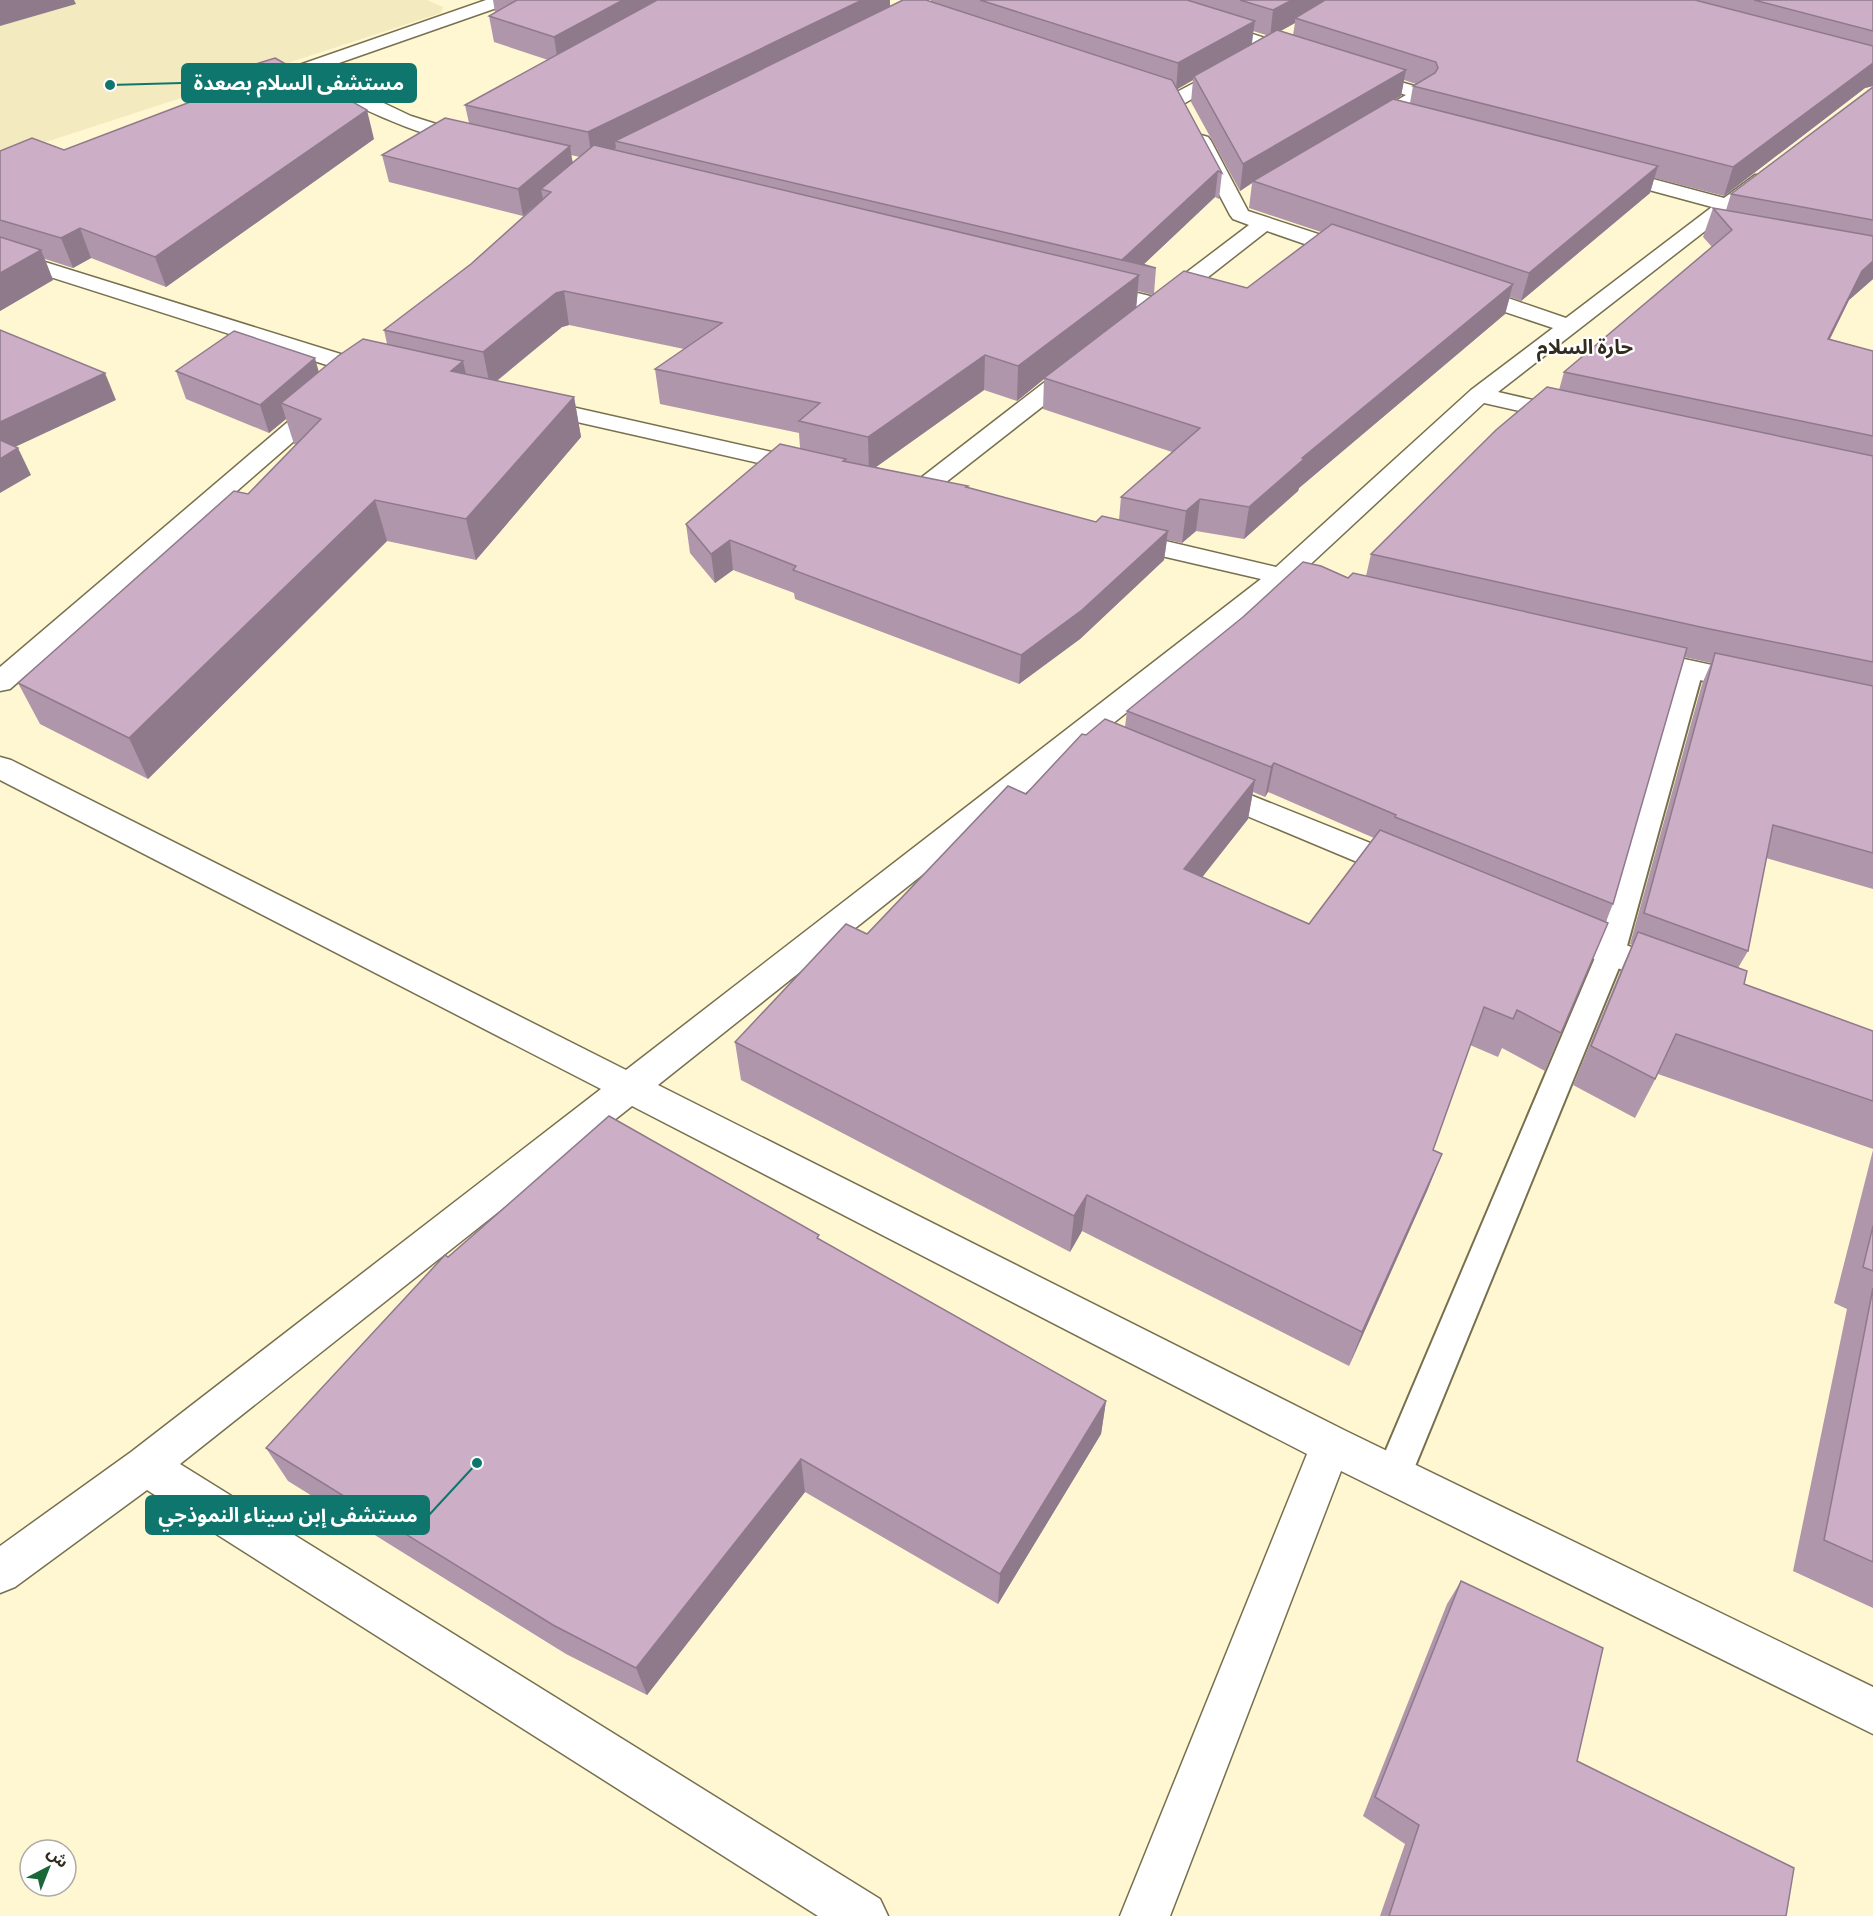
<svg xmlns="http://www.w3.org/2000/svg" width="1873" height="1916" font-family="Poppins,'Noto Sans Arabic',sans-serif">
<rect width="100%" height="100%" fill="#fff7d2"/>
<polygon fill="#f3eabf" points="0,0 427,0 443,7 441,13 0,157"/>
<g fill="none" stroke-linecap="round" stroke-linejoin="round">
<g stroke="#77704f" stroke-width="4">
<polygon id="service" points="1691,662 1700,664 1703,670 1625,953 1411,1476 1406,1488 1393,1493 1380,1488 1375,1476 1597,953 1679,670 1682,664"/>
</g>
<g stroke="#77704f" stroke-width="3">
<g id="minor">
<path d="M486,0H510L508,4L316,71L411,116L477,137L480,141L477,145L470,147C409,132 355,106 300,77L288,80L282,79L279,75L282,71Z"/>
<polygon points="1122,0 1147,0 1305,51 1308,55 1305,59 1293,59 1124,4"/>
<polygon points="1232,63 1238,64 1241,68 1238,72 1185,103 1171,103 1169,99 1171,95"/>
<polygon points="1360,70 1428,90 1430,94 1428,98 1377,128 1363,128 1360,124 1363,120 1406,95 1354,79 1351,75 1354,71"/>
<polygon points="1201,135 1208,137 1211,141 1248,211 1361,248 1364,253 1361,258 1353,259 1345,258 1267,231 1166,310 1158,312 1084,294 1081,289 1084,284 1092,282 1154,297 1249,225 1233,219 1230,215 1191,141 1194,137"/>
<polygon points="1608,167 1724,198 1755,175 1769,175 1772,179 1498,392 1577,410 1581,415 1577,420 1569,422 1484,403 1301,573 1307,574 1311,580 1307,586 1298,588 1287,585 658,1085 1346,1431 1873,1687 1873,1734 1341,1471 1170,1916 1120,1916 1307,1454 632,1106 180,1464 880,1899 888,1916 818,1916 147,1490 15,1587 0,1593 0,1546 131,1452 601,1089 0,780 0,757 11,760 626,1070 1261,579 1114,545 1110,539 1114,533 1123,531 1276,567 1471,390 1553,328 1457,296 1454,291 1457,286 1465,284 1473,286 1566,318 1712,207 1601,177 1598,173 1601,169"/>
<polygon points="0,248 347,356 385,365 389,370 385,375 377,377 333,367 0,261"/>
<polygon points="1080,359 1088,361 1092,366 1088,371 927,497 918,500 909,497 905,492 909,487 1072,361"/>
<polygon points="324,396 332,398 336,403 332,408 10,689 0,691 0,667 316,398"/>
<polygon points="532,398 807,460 816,462 819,467 816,472 807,474 524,410 520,405 524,400"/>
<polygon points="1638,649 1749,673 1759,675 1763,682 1759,689 1749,691 1628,664 1624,658 1628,652"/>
<polygon points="1208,778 1415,861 1420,869 1415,877 1404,880 1393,877 1197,795 1193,788 1197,781"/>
<polygon points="1555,918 1681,966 1686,975 1681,984 1669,988 1543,939 1539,930 1543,921"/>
</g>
</g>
<use href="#service" fill="#fff" fill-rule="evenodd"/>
<use href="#minor" fill="#fff" fill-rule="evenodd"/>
</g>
<g fill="#af96ab" fill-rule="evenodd">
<path d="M493,0H890V6L902,0H901H926L931,2V0H1873V86L1865,88L1724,196L1654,178L1650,193L1521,301L1510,297L1505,314L1299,488L1298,491L1244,539L1196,531L1182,543L1167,540L1164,560L1080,639L1019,684L795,599L794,593L733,570L715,583L690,553L686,524L800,448L799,433L660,404L655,369L684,349L569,325L562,327L497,381L574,397L581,437L476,560L387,541L148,779L40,724L18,683L248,494L296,445L294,444L286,419L269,433L186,399L176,371L319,372L387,344L384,330L471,264L543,199L523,216L389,182L382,155L469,123L465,105L548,60L494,42L489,16L495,12ZM1295,23L1293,35L1280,31ZM1253,31L1266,35L1252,44ZM1193,80L1191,102L1240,191L1252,183L1249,208L1321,232L1247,288L1154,294L1156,268L1144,264L1215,197L1219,199L1222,173L1177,89ZM1404,80L1416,84L1413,86L1410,103L1395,99L1401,96ZM571,155L575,156L580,157L573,163ZM1138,291L1153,295L1136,308ZM1044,379L1043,409L1172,452L1121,497L1119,520L1096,522L968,488L876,467L984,390L1017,401Z"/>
<polygon points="202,81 374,139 166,287 91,258 73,268 45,259 53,280 0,311 0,151 64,150 206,96"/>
<path d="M1873,87V279L1849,300L1830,339L1873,351V889L1766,858L1748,951L1738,968L1744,984L1873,1031V1149L1658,1074L1635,1118L1573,1085L1620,972L1632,945L1630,944L1702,684L1711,663L1684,657L1613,904L1561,1033L1545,1071L1502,1048L1498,1057L1470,1045L1433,1150L1442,1154L1427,1191L1349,1366L1082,1231L1070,1252L741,1080L735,1042L867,934L1026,794L1086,735L1125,727L1127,711L1348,578L1366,576L1371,554L1559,390L1564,372L1712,247L1703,237L1713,208L1726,210L1731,194ZM1253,792L1265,797L1268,792L1374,838L1309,924L1202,877L1248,819Z"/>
<polygon points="1873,1150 1873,1608 1793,1571 1847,1309 1834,1303"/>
<polygon points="819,1239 1106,1401 1101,1434 998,1604 805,1492 647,1695 566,1654 288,1481 266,1448 448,1257"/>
<polygon points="1461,1581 1577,1761 1786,1916 1380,1916 1405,1844 1363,1816 1447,1604"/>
</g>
<g fill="#8f7a8b">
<polygon points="0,0 74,0 76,4 0,26"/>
<polygon points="623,0 674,0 558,63 554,37"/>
<polygon points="862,0 890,0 890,12 615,141 616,148 592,160 588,132"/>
<polygon points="1292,0 1334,0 1295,18 1295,23 1270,37 1273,10"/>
<polygon points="1255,21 1251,48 1194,76 1193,80 1176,90 1178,63"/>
<polygon points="1873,63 1873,86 1865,88 1724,196 1733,167"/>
<polygon points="1406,70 1401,96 1255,182 1253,181 1252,183 1240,191 1243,164"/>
<polygon points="367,110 374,139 166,287 155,257"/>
<polygon points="570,146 574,172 541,189 543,199 523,216 518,189"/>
<polygon points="1658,166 1650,193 1521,301 1529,273"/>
<polygon points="1218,171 1215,197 1143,265 1123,259"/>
<polygon points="80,228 91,258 73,268 61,238"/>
<polygon points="41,250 53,280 0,311 0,273"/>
<polygon points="1873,261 1873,279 1849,300 1815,369 1828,339 1862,271"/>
<polygon points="1139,275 1136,309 1044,378 1044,379 1017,401 1018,366"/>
<polygon points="1513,284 1505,314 1299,488 1298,491 1244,539 1249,507 1302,458"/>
<polygon points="564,291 569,325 562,327 490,386 483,352 556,293"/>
<polygon points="985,355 984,390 869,472 868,437"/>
<polygon points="315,358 323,387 281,403 286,419 269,433 260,405"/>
<polygon points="463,361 472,401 451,371"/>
<polygon points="105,373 116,400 0,454 0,422"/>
<polygon points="574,397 581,437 476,560 466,519"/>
<polygon points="18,448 31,475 0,493 0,459"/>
<polygon points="1200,499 1196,531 1182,543 1186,511"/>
<polygon points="375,500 387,541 148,779 129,738"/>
<polygon points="1168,531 1164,560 1080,639 1019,684 1021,655"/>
<polygon points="730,540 733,570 715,583 711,554"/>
<polygon points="1274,763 1268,792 1265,797 1271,767"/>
<polygon points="1255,780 1248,819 1178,908 1184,869"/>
<polygon points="1442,1154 1427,1191 1349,1366 1362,1332"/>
<polygon points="1087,1195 1082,1231 1070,1252 1074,1216"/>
<polygon points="1106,1401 1101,1434 998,1604 1000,1574"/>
<polygon points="801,1459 805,1492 647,1695 636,1668"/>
</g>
<g fill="#ccaec7" stroke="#8f7a8b" stroke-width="1.5">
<polygon points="517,0 623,0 554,37 489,16"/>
<polygon points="657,0 862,0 588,132 465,105"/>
<polygon points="903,0 926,0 1172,80 1222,173 1218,171 1123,259 1156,268 615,141"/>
<polygon points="980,0 1187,0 1255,21 1178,63"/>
<polygon points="1240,0 1292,0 1273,10"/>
<polygon points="1325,0 1695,0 1873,46 1873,63 1733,167 1413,86 1435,73 1438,68 1436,62 1295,18"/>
<polygon points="1754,0 1873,0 1873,31"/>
<polygon points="1277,30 1406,70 1243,164 1194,76"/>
<polygon points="275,58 367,110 155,257 80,228 61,238 0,220 0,151 32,138 64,150 219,91 202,81"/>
<polygon points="1873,87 1873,220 1731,194"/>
<polygon points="1393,99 1658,166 1529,273 1253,181"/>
<polygon points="445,118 570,146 518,189 382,155"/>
<polygon points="594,145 1139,275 1018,366 985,355 868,437 799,421 820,403 655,369 722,323 564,291 556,293 483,352 384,330 471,264 551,192 541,189"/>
<polygon points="1713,208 1873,236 1873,261 1862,271 1828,339 1873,351 1873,436 1564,372 1732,230"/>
<polygon points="1332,224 1513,284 1302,458 1304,459 1249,507 1200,499 1186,511 1121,497 1200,428 1044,378 1184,271 1247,288"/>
<polygon points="0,237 41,250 0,273"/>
<polygon points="0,330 105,373 0,422"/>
<polygon points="234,331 315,358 260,405 176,371"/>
<polygon points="363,339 463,361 451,371 574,397 466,519 375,500 129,738 18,683 234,491 248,494 321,419 281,403 338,356"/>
<polygon points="1547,387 1873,456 1873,662 1705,628 1371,554 1496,430"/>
<polygon points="0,440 18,448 0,459"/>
<polygon points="780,444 846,459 843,461 968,486 966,487 1096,522 1102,516 1168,531 1082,610 1021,655 793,570 796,566 730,540 711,554 686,524"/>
<polygon points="1303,562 1321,566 1348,578 1353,573 1687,648 1613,904 1395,817 1396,815 1274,763 1271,767 1127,711 1243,617"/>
<polygon points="1715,653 1873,686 1873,853 1773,825 1748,951 1644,913"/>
<polygon points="1105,719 1255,780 1184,869 1309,924 1380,830 1608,923 1561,1033 1517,1010 1513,1019 1484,1007 1433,1150 1442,1154 1362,1332 1087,1195 1074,1216 735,1042 846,924 867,934 1008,786 1026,794 1082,734 1086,735"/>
<polygon points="1638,932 1747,971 1744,984 1873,1031 1873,1101 1676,1034 1655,1079 1591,1046"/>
<polygon points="609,1116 819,1235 817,1238 1106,1401 1000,1574 801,1459 636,1668 553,1625 266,1448 445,1255 448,1257"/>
<polygon points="1873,1226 1873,1271 1863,1267"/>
<polygon points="1873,1288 1873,1562 1824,1540"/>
<polygon points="1461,1581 1603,1648 1577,1761 1794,1868 1786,1916 1389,1916 1419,1825 1375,1797"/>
</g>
<g text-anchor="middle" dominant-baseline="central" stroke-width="4.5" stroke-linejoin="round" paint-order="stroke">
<g font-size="20" font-weight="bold" fill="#302d1f" stroke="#fff">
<text x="1585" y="347">حارة السلام</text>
</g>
</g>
<path fill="none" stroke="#0f766e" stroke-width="2" d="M110 85L182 83M477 1463L429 1515"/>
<g fill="#0f766e" stroke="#fff" stroke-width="2">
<circle cx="110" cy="85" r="6"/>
<circle cx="477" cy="1463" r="6"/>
</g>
<g fill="#0f766e" stroke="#0f766e" stroke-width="2">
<rect x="182" y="64" width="234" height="38" rx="6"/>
<rect x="146" y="1496" width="283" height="38" rx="6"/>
</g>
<g font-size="20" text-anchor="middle" font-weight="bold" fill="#fff">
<text x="299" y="90">مستشفى السلام بصعدة</text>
<text x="288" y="1522">مستشفى إبن سيناء النموذجي</text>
</g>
<g transform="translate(48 1868) rotate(42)"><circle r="28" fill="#ffffff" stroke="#acaba5" stroke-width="1.5"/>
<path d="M0-4.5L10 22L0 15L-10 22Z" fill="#196838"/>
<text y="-9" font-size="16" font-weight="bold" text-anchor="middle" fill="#302d1f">ش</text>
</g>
</svg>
